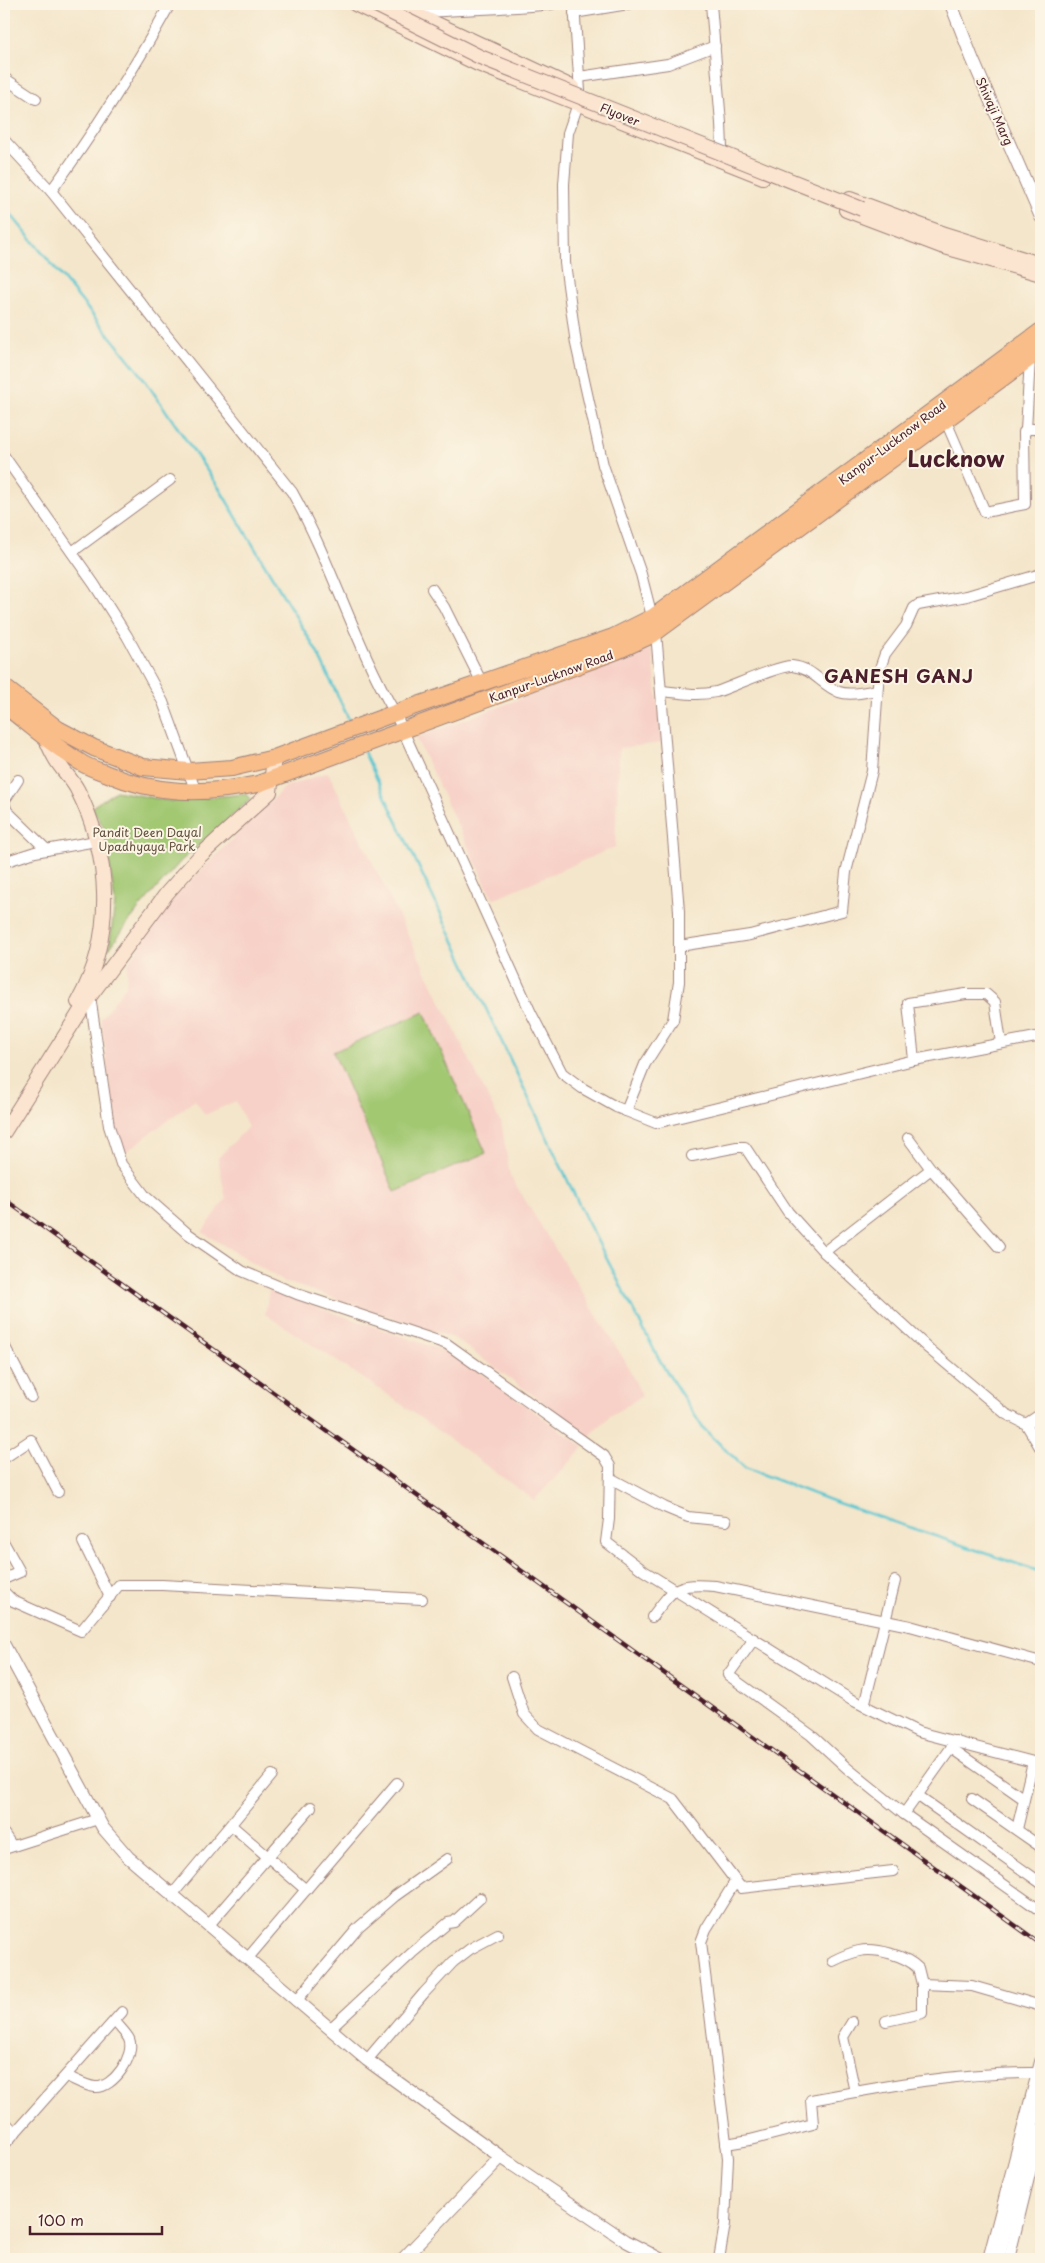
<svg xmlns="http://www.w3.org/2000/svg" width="1045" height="2263" font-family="'Playpen Sans',sans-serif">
<rect width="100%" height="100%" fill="#fcf5e5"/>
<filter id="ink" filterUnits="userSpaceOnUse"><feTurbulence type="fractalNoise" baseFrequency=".02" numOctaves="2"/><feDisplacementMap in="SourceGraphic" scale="10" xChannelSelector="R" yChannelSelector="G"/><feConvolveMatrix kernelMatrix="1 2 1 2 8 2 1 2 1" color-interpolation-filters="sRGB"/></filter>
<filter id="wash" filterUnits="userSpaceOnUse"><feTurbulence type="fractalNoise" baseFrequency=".0096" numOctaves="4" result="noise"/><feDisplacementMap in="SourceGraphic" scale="20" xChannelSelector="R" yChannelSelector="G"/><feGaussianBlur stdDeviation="1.12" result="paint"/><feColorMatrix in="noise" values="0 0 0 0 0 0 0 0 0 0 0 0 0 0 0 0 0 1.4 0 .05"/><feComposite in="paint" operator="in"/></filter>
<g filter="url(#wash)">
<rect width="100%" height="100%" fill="#f4e6cb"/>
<g fill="#f7d1c7">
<polygon points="652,649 662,743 619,748 615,847 493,899 416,738"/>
<polygon points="328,772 502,1126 510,1176 625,1361 642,1396 610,1416 590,1436 454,1338 283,1281 202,1232 226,1199 218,1158 248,1127 236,1101 205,1115 195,1100 124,1153 115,1125 101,1019 126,986 128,963 177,894 285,787"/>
<polygon points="269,1290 455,1355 584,1447 534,1500 387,1394 265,1314"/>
</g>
<g fill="#a2c872" stroke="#76744e">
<polygon points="116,791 170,801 245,794 251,799 181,861 140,907 109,949 115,903 105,830 92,807"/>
<polygon points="424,1012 486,1153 395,1192 333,1052"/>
</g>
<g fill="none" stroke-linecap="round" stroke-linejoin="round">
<g stroke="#59c6d1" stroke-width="2.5">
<polyline points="4,206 140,373 219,488 317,652 351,724"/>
<polyline points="364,752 586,1219 661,1363 703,1428 745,1468 832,1501 1041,1572"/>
</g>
</g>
</g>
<g filter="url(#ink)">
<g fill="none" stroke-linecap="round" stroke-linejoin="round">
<g stroke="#9f827b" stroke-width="12">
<g id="minor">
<path d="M170,4C134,69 95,131 51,191L292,492C332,563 354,642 395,713L531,1013L562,1073L582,1088L616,1107L656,1123L914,1060L1041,1036"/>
<polyline points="574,4 580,91 578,104 568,133 564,184 565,263 576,344 603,465 641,574 656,632 679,911 679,982 673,1020 645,1064 626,1111"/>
<polyline points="711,4 721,123 722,148 719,158"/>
<path d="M414,13C460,9 506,9 552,4"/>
<polyline points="574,13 628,4"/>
<polyline points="579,77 668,64 715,46"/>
<polyline points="4,78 36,99"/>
<polyline points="4,140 51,191"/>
<polyline points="945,419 985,512 1025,504 1024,432 1029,429 1041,429"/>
<polyline points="1026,430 1030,358"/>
<polyline points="4,456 94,584 127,636 163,702 196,792"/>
<polyline points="72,552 170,480"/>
<polyline points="432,589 444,607 482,683"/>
<path d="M662,691C680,693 698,696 716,692C732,687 779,665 792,666C813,668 821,685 839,692C850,696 865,692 877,690"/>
<polyline points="4,801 18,780"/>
<polyline points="4,803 7,811 47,850"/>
<polyline points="4,862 35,852 96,841"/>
<polyline points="679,946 750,935 842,911 846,872 872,771 879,671 885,654 906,626 914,608 918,605 967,596 1041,574"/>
<polyline points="90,996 109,1126 121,1164 146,1197 187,1233 242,1271 297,1294 447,1344 604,1456 610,1466 609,1519 606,1542 644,1571 850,1699 918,1732 1041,1764"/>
<polyline points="914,1060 908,1003 966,994 986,994 995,1002 1001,1043"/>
<polyline points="908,1138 931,1169 999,1247"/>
<polyline points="692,1156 737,1147 745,1147 788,1212 824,1252 929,1349 1006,1414 1026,1424 1041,1449"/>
<polyline points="824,1252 931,1169"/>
<polyline points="4,1345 31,1397"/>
<polyline points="1026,1424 1041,1414"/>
<polyline points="4,1458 31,1440 58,1492"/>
<polyline points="610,1478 664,1507 688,1517 726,1521"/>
<polyline points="83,1542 110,1597"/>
<polyline points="4,1543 20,1572 4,1579"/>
<polyline points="4,1592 13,1601 81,1631 119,1585 162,1585 422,1599"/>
<path d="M652,1617C675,1587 675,1583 715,1586L910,1626L1041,1662"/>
<polyline points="754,1639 728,1675 811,1735 847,1768 904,1814 1041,1911"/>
<polyline points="512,1677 524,1714 538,1729 673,1799 741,1888 893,1871"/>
<polyline points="864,1706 895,1581"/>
<polyline points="951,1748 1024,1799"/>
<polyline points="917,1795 1041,1883"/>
<polyline points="972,1799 1041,1847"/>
<polyline points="904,1814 956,1741"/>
<polyline points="231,1825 306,1890"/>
<polyline points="1017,1829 1033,1762"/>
<polyline points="4,1834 12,1846"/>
<polyline points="4,1849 98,1819"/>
<polyline points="172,1895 272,1775"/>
<polyline points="208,1926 311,1807"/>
<polyline points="247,1959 397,1783"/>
<path d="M833,1961C841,1957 850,1953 859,1951C876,1947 906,1956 918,1968L922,1984V2013L886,2021"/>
<polyline points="922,1984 972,1986 1041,2006"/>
<polyline points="296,2001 358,1928 395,1896 447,1859"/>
<polyline points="852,2022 843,2037 855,2092"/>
<polyline points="330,2029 412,1953 448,1923 454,1922 480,1898"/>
<polyline points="367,2060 424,1993 453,1962 470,1949 498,1934"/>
<path d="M66,2076C74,2079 85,2086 95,2087C113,2089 136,2055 129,2039C126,2033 119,2027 115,2021"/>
<polyline points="4,2121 15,2133"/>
<path d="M726,2144L750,2140L813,2124L811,2100C886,2086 960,2072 1037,2073"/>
<polyline points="4,2145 122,2012"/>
<polyline points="719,2259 725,2224 728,2158 701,1942 706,1929 735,1882"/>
<polyline points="988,2259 1041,2058"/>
<polyline points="1009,2259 1041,2129"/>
</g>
</g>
<g stroke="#9f827b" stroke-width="14">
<g id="tertiary">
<polyline points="951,4 972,58 1041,217"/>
<polyline points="4,1645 103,1828 128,1857 367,2060 501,2157 626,2241 660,2259"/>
<polyline points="403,2259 501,2157"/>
<polyline points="998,2259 1041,2090"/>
</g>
</g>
<g stroke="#9f827b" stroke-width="16">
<g id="secondary">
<polyline points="355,4 478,64 763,177"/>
<polyline points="394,4 572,87"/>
<polyline points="850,199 944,234 1030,261"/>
<polyline points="846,210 941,246 1041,274"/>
<path d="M45,737C48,744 51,751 55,758C61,769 71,778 77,789C111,855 115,936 78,1002"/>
<polyline points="4,1132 90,996 167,893 200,856 270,792 274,758"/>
</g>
</g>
<g stroke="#9f827b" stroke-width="18">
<g id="primary">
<polyline points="4,687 58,729 94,748 143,767 189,771 232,768 274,758 395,713 613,637 653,617 1041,331"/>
<path d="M4,705C29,724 53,746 80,762C87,767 97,770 105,773C157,795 203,795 258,784L617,651L652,635L1041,350"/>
</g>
</g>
<use href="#minor" stroke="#fff" stroke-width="10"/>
<use href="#tertiary" stroke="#fff" stroke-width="12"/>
<use href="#secondary" stroke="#fce5d0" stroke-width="14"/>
<use href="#primary" stroke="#f8bd89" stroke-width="16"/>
<g stroke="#4a1f2b" stroke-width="4.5">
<polyline id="rail" points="4,1199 1041,1944"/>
</g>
<use href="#rail" stroke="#fcf5e5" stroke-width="2.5" stroke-dasharray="8" stroke-linecap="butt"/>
<g stroke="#9f827b" stroke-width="16" stroke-linecap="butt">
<polyline id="secondary-bridge" points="374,4 480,57 862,209"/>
</g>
<use href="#secondary-bridge" stroke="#fce5d0" stroke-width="14"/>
</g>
</g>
<g text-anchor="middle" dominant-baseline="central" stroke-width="4" stroke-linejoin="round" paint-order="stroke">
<g font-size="12" fill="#4a1f2b" stroke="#fcf5e5">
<text transform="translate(995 111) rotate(66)">Shivaji Marg</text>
<text transform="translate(620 114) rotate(22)">Flyover</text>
<text transform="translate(892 442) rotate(-37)">Kanpur-Lucknow Road</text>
<text transform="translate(551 676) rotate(-20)">Kanpur-Lucknow Road</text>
</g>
<g font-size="12" fill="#645240" stroke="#fcf5e5">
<text x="147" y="832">Pandit Deen Dayal<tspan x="147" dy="14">Upadhyaya Park</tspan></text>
</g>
<g font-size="18" font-weight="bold" letter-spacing="1" fill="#4a1f2b" stroke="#fcf5e5">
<text x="899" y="675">GANESH GANJ</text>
</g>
<g font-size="22" font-weight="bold" fill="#4a1f2b" stroke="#fcf5e5">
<text x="956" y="457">Lucknow</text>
</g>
</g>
<rect width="1045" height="2263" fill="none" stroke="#fcf5e5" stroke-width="20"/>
<path d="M30 2226v8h132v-8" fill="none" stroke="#4a1f2b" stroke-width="2.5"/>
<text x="38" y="2226" font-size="15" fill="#4a1f2b" stroke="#fcf5e5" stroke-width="4" paint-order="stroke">100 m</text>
</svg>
